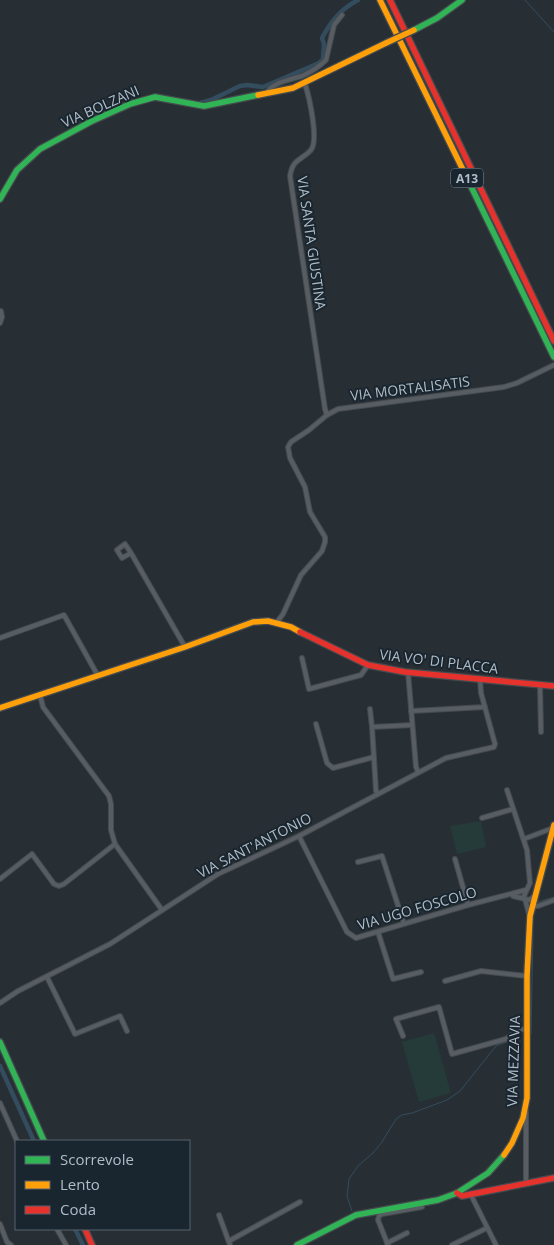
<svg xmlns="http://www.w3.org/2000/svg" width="554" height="1245" font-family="'Open Sans',sans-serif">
<rect width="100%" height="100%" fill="#272f34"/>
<g fill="#243b3a">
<polygon points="481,821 486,847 457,854 450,826"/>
<polygon points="434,1033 451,1093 419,1102 402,1042"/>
</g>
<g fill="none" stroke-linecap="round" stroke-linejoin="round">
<g stroke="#334c5e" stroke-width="1">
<polyline points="525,0 554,32"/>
<polyline points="538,902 554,897"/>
<polyline points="531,1034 533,931"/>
<polyline points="352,1211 347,1196 349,1179 358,1166 373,1153 382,1142 396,1119 402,1115 412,1113 447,1100 460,1091 496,1046 517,1038"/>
</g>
<g stroke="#334c5e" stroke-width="4.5">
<path d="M200,103L211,100L240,86L247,85L263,87L319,63L323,59L324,44L322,38C331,21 341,9 358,0"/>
<polyline points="0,1066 34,1141"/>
<polyline points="75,1229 83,1245"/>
</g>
<g stroke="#454b4f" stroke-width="6">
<g id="street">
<path d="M305,84C309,96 319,140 311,150C301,161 293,158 290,176L325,409L327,415"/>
<path d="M266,94C272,82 290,80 302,76C311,72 319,67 326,60L334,25L342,15"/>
<polyline points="0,323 2,317 1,311"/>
<polyline points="131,553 122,558 117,550 125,544 131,553 185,647"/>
<polyline points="277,622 283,614 301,575 322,551 325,542 325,537 310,512 305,487 290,458 288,447 291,442 309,430 327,415 338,409 504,387 517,383 554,365"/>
<polyline points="0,638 64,615 98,676"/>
<polyline points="302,658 309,689 361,675 368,665"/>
<polyline points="408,672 416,767 418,772"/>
<polyline points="540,685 541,732"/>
<polyline points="40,695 43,707 109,796 111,804 111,830 115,844 162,910"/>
<polyline points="370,709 372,727"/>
<polyline points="411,711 485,707"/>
<polyline points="316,724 327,763 333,768 374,757"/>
<polyline points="507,790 527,850 530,883 524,896 525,899 530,900 533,897"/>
<polyline points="378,794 376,791 372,727 412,725"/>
<polyline points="482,818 513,809"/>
<polyline points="299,836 347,932 356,938 468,905 526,890"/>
<polyline points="524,839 553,828"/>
<polyline points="455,859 468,905"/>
<polyline points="358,862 382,856 404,924"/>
<polyline points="0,879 32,854 54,884 59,886 64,884 115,844"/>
<polyline points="513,896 525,899 529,914"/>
<polyline points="532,906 538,906 554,900"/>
<polyline points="378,932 393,979 421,972"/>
<polyline points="47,977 75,1034 120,1016 127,1031"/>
<polyline points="445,981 481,971 527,976"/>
<polyline points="0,1003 18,991 110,944 218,874 299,836 446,758 494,747 495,744 481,693 480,679"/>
<polyline points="403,1036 396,1019 439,1007 452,1054 506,1039 519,1029 528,1030"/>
<polyline points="0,1103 17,1141"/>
<polyline points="526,1112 526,1183"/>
<polyline points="471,1195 496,1245"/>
<polyline points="219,1215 230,1245"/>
<polyline points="0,1224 7,1242 11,1245"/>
<polyline points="57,1229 66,1245"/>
<polyline points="229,1241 300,1202"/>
<polyline points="387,1243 407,1233"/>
<polyline points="388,1245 378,1220 379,1216 382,1214 422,1207"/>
<polyline points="452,1245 487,1228"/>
</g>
</g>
<g stroke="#454b4f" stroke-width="8">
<g id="fast">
<polyline points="414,30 437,18 462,0"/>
<polyline points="465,174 554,357"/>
<polyline points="0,199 17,170 40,149 92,121 130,104 155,97 204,106 258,95"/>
<polyline points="0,1042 44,1141"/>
<polyline points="297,1245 356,1215 438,1200 457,1193 488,1173 504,1155"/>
</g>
</g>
<g stroke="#454b4f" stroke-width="8">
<g id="slow">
<polyline points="380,0 465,174"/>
<polyline points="258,95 293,88 386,43"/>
<polyline points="0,708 185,647 253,622 268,621 291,627 300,632"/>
<polyline points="504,1155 512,1143 523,1118 527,1098 527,976 530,916 554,825"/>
</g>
</g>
<g stroke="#454b4f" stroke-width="8">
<g id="jam">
<polyline points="390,0 554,341"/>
<polyline points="300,632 368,665 405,672 554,686"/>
<polyline points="457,1193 462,1196 554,1178"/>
<polyline points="85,1229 92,1245"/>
</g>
</g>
<use href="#street" stroke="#575d62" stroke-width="4"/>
<use href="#fast" stroke="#30b455" stroke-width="5.5"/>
<use href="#slow" stroke="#ff9f0a" stroke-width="5.5"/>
<use href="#jam" stroke="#e5322d" stroke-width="5.5"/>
<g stroke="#454b4f" stroke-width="8" stroke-linecap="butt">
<polyline id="slow-bridge" points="386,43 414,30"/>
</g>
<use href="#slow-bridge" stroke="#ff9f0a" stroke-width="5.5"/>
</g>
<g text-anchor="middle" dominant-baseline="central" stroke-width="4" stroke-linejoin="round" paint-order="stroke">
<rect fill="#1a262f" stroke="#838f99" stroke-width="1" x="451" y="168.5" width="32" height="19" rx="4"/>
<g font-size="12" font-weight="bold" fill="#b0bcc7">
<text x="467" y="178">A13</text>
</g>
<g font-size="14" fill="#b0bcc7" stroke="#1a262f">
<text transform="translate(100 106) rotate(-24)">VIA BOLZANI</text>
<text transform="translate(312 243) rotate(82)">VIA SANTA GIUSTINA</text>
<text transform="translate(410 388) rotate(-7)">VIA MORTALISATIS</text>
<text transform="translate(439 661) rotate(7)">VIA VO' DI PLACCA</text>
<text transform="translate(254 845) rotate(-27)">VIA SANT'ANTONIO</text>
<text transform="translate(417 908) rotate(-16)">VIA UGO FOSCOLO</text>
<text transform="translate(513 1061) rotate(-88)">VIA MEZZAVIA</text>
</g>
</g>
<rect x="15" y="1140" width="175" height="90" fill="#1a262f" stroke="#56626c"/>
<rect x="25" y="1156" width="25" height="8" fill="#30b455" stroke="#56626c"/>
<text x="60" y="1165" font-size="15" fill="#b0bcc7">Scorrevole</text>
<rect x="25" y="1181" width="25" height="8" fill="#ff9f0a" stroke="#56626c"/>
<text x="60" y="1190" font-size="15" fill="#b0bcc7">Lento</text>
<rect x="25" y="1206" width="25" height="8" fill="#e5322d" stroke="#56626c"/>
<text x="60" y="1215" font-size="15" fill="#b0bcc7">Coda</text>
</svg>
